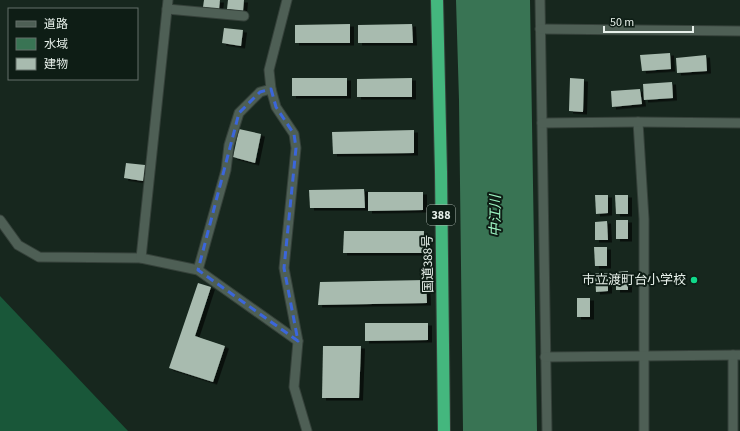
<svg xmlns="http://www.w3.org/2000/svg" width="740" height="431" font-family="'Source Sans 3','Noto Sans JP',sans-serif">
<defs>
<filter id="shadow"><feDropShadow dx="4" dy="2.5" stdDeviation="0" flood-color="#0009"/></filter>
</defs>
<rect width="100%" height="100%" fill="#17271e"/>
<polygon fill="#195739" points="0,296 128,431 0,431"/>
<polygon fill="#397454" points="456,0 530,0 537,431 463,431 459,100"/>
<g fill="#a8bbaf" filter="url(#shadow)">
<polygon points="204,0 220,0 219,9 203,7"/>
<polygon points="228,0 244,0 243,11 227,9"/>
<polygon points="350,24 350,43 295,43 295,25"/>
<polygon points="412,24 413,43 358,43 358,25"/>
<polygon points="224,28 243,30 241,46 222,43"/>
<polygon points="670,53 671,69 642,71 640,55"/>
<polygon points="706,55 707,71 677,73 676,58"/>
<rect x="292" y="78" width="55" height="18"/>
<polygon points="412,78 412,97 357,97 357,79"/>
<polygon points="570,78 584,79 583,112 569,111"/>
<polygon points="672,82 673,98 644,100 643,84"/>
<polygon points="640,89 642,104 612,107 611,91"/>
<polygon points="239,129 261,134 255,163 233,157"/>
<polygon points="414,130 414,153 333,154 332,132"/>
<polygon points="126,163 145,165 143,181 124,178"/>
<polygon points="364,189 365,208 310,208 309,190"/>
<polygon points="368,192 423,192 423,210 368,211"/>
<polygon points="595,195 608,195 608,213 596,214"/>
<polygon points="615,195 628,195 628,214 616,214"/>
<rect x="616" y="220" width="12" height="19"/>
<polygon points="607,221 608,240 595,240 595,222"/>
<polygon points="344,231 424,231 423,253 343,253"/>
<polygon points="594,247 607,247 607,266 595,266"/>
<polygon points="628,271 628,290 616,290 616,272"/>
<polygon points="595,273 608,273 608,291 596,292"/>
<polygon points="426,280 427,303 318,305 320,282"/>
<polygon points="198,283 211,287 195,336 225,346 213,382 169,368"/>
<rect x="577" y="298" width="13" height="19"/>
<polygon points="365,323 428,323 428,340 365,341"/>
<polygon points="323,346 361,346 359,398 322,398"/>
</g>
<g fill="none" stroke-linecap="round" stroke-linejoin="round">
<g stroke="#35413a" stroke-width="11">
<g id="street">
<polyline points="287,0 269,70 271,89 276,107 294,134 296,148 284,268 298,341 294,387 307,431"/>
<polyline points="540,0 547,431"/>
<polyline points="167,9 244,16"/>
<polyline points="540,29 740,31"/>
<polyline points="638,122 644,219 644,431"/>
<polyline points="542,123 638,122 740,123"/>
<polyline points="0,220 18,245 39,257 141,258 198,270 298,341"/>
<polyline points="141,258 168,0"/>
<polyline points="198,270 226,170 229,145 239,113 260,92 271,89"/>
<polyline points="733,355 733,431"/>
<polyline points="545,357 740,355"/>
</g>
</g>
<g stroke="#35413a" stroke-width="14">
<polyline id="highway" points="437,0 441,172 444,431"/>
</g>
<use href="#street" stroke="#4e5f55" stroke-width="9"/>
<use href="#highway" stroke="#44b77e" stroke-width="12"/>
</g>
<path fill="none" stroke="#3b66db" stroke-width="3" stroke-dasharray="8 5" stroke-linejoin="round" d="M271,89L276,107L294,134L296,148L284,268L298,341L198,270L239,113L260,92Z"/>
<circle fill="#10d98a" stroke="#0e1d15" stroke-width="1.5" cx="694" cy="280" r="4"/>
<g text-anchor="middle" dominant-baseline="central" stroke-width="4" stroke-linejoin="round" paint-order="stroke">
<rect fill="#0e1d15" stroke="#a6b1aa" stroke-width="1" x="427" y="205" width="28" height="20" rx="3"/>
<g font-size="12" font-weight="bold" fill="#e7f0ea">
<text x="441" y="215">388</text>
</g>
<g font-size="13" fill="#e7f0ea" stroke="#0e1d15">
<text transform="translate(428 264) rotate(-91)">国道388号</text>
</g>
<g font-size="13" fill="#e7f0ea" stroke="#0e1d15" text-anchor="end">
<text x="686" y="280">市立渡町台小学校</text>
</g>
<g font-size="14" font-style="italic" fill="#9ef7c4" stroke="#0e1d15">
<text transform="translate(496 216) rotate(-90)">中江川</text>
</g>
</g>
<rect x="8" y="8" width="130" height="72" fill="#0e1d15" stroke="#65716a"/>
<rect x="16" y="21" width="20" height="6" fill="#4e5f55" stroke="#65716a"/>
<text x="44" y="28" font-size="12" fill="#e7f0ea">道路</text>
<rect x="16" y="38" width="20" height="12" fill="#397454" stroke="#65716a"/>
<text x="44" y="48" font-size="12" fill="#e7f0ea">水域</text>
<rect x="16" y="58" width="20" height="12" fill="#a8bbaf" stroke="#65716a"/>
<text x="44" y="68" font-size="12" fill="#e7f0ea">建物</text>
<path d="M604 26v6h89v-6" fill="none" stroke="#e7f0ea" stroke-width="2"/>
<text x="610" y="26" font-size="12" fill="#e7f0ea" stroke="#0e1d15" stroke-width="3" paint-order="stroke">50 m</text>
</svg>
